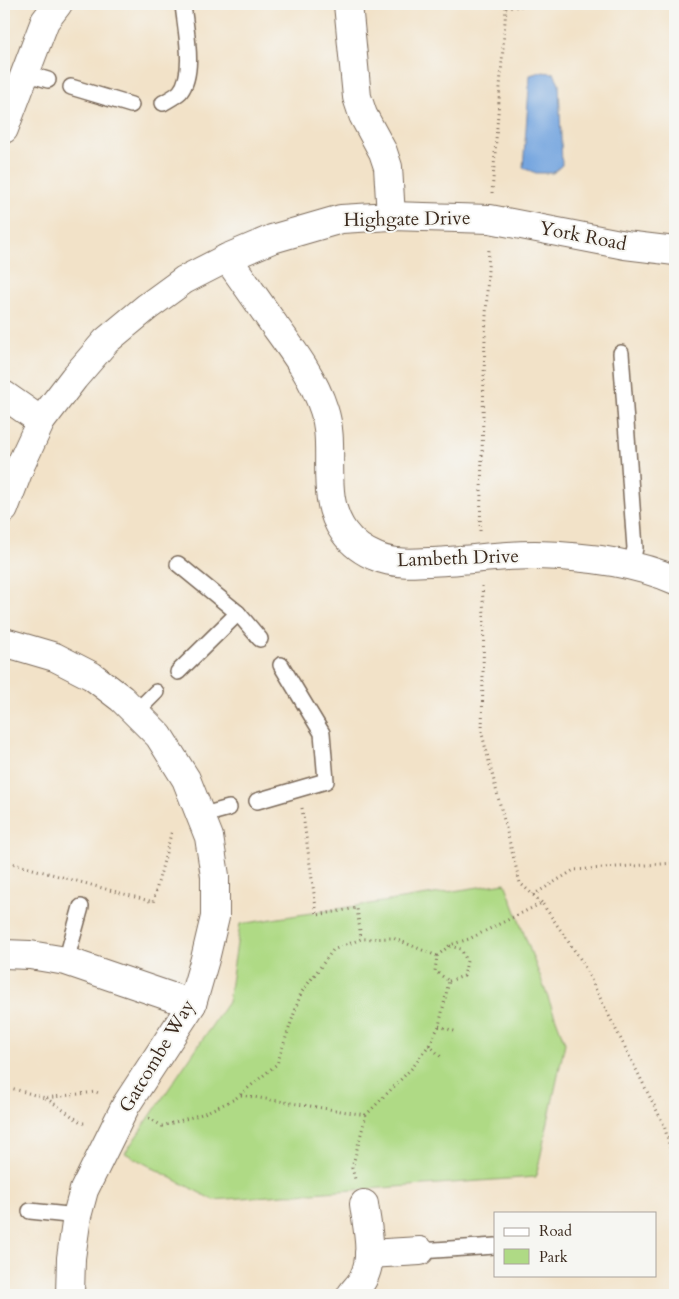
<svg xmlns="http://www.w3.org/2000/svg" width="679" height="1299" font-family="Cardo,serif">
<rect width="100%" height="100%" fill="#f6f6f2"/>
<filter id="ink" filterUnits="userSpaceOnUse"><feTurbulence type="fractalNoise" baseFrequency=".02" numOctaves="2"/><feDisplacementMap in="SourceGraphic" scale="10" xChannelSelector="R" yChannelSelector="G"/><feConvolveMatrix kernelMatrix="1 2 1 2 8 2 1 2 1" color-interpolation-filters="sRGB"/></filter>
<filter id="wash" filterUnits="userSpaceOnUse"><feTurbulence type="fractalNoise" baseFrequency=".0096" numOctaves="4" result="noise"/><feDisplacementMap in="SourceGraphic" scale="20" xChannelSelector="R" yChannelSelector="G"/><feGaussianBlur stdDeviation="1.12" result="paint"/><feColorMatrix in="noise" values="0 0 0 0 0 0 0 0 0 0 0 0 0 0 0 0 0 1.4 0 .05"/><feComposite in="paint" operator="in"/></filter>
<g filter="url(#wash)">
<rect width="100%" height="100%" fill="#f2e2c8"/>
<polygon fill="#afda85" stroke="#758252" points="505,883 565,1043 536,1177 213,1200 125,1153 228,1002 240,924"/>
<polygon fill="#74a5df" stroke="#58687e" points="540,72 554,73 559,83 562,165 553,173 536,173 523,168 530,75"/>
</g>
<g filter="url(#ink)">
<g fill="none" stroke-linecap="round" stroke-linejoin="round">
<g stroke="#7b6a5a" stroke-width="18">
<g id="service">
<polyline points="25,73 48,80"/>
<polyline points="71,87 131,105"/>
<path d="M163,103C168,100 176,96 180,92C196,72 185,28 183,4"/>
<polyline points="621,353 635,548 631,567"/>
<polyline points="238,613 260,639"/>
<polyline points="178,672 238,613 178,564"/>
<polyline points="135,713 156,692"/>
<polyline points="257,801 326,781 322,733 281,665"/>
<polyline points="200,816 229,808"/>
<polyline points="66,961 81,907"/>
<polyline points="30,1211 77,1216"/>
<polyline points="420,1251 495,1246"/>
</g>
</g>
<g stroke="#7b6a5a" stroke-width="30">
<g id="minor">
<polyline points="348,4 357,97 363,115 383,152 388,167 391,216"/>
<polyline points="4,129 45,21 58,4"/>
<path d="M227,258C243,280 259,303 275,326C294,352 314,379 324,410C337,449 318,496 344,532C352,543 364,552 377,557C393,564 412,563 429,562C464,561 499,555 535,555C581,556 632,561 675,580"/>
<polyline points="4,395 41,421"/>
<polyline points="4,509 21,464 41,421 74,378 106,341 147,307 184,280 227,258 272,239 341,219 391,216 490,219 625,245 675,251"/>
<polyline points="4,642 55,657 92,676 122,699 159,736 186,779 209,837 215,876 215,917 205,959 192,1004 126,1105 84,1190 77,1216 71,1258 70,1295"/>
<polyline points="4,954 30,955 66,961 192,1004"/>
<polyline points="369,1254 420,1251"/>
<path d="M351,1295C354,1290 360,1285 363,1279C375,1256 367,1228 364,1204"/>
</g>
</g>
<g stroke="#7b6a5a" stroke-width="3" stroke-dasharray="1 4" stroke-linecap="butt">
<polyline points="492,193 506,8 522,6 526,4"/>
<polyline points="480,531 485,339 489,247"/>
<polyline points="482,586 484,615 482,734 520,883 542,903"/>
<polyline points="302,808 317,915 357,908 361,939"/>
<polyline points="4,861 153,902 172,830"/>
<polyline points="533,895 574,870 675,863"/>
<polyline points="437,956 450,945 469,939 542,903 581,960 664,1125 675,1166"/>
<polyline points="449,981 464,976 467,961 461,949 450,946"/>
<polyline points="439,1026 457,1032"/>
<polyline points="429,1045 442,1058"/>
<polyline points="4,1086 45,1098 96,1092 101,1094"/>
<polyline points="241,1095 366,1115"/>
<polyline points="46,1098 82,1123 87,1123"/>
<polyline points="149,1118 162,1126 202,1114 235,1099 277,1064 301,993 333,950 361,939 393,938 437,956 435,971 449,981 439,1026 429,1045 413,1067 366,1115 352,1168 355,1179"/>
</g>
<use href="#service" stroke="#fff" stroke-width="15"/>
<use href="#minor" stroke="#fff" stroke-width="28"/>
</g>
</g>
<g text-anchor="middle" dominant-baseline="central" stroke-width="4" stroke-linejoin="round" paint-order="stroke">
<g font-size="19" fill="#3b2a1e" stroke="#f6f6f2">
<text transform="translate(407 219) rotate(-1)">Highgate Drive</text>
<text transform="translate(583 236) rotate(11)">York Road</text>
<text transform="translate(458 558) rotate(-2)">Lambeth Drive</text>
<text transform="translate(157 1056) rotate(-59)">Gatcombe Way</text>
</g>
</g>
<rect width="679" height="1299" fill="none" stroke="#f6f6f2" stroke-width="20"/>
<rect x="494" y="1212" width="162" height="65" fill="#f6f6f2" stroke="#aba49d"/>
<rect x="504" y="1228" width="25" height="8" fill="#ffffff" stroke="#aba49d"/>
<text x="539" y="1236" font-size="15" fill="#3b2a1e">Road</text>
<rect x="504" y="1249" width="25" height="15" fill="#afda85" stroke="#aba49d"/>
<text x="539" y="1262" font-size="15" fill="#3b2a1e">Park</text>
</svg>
